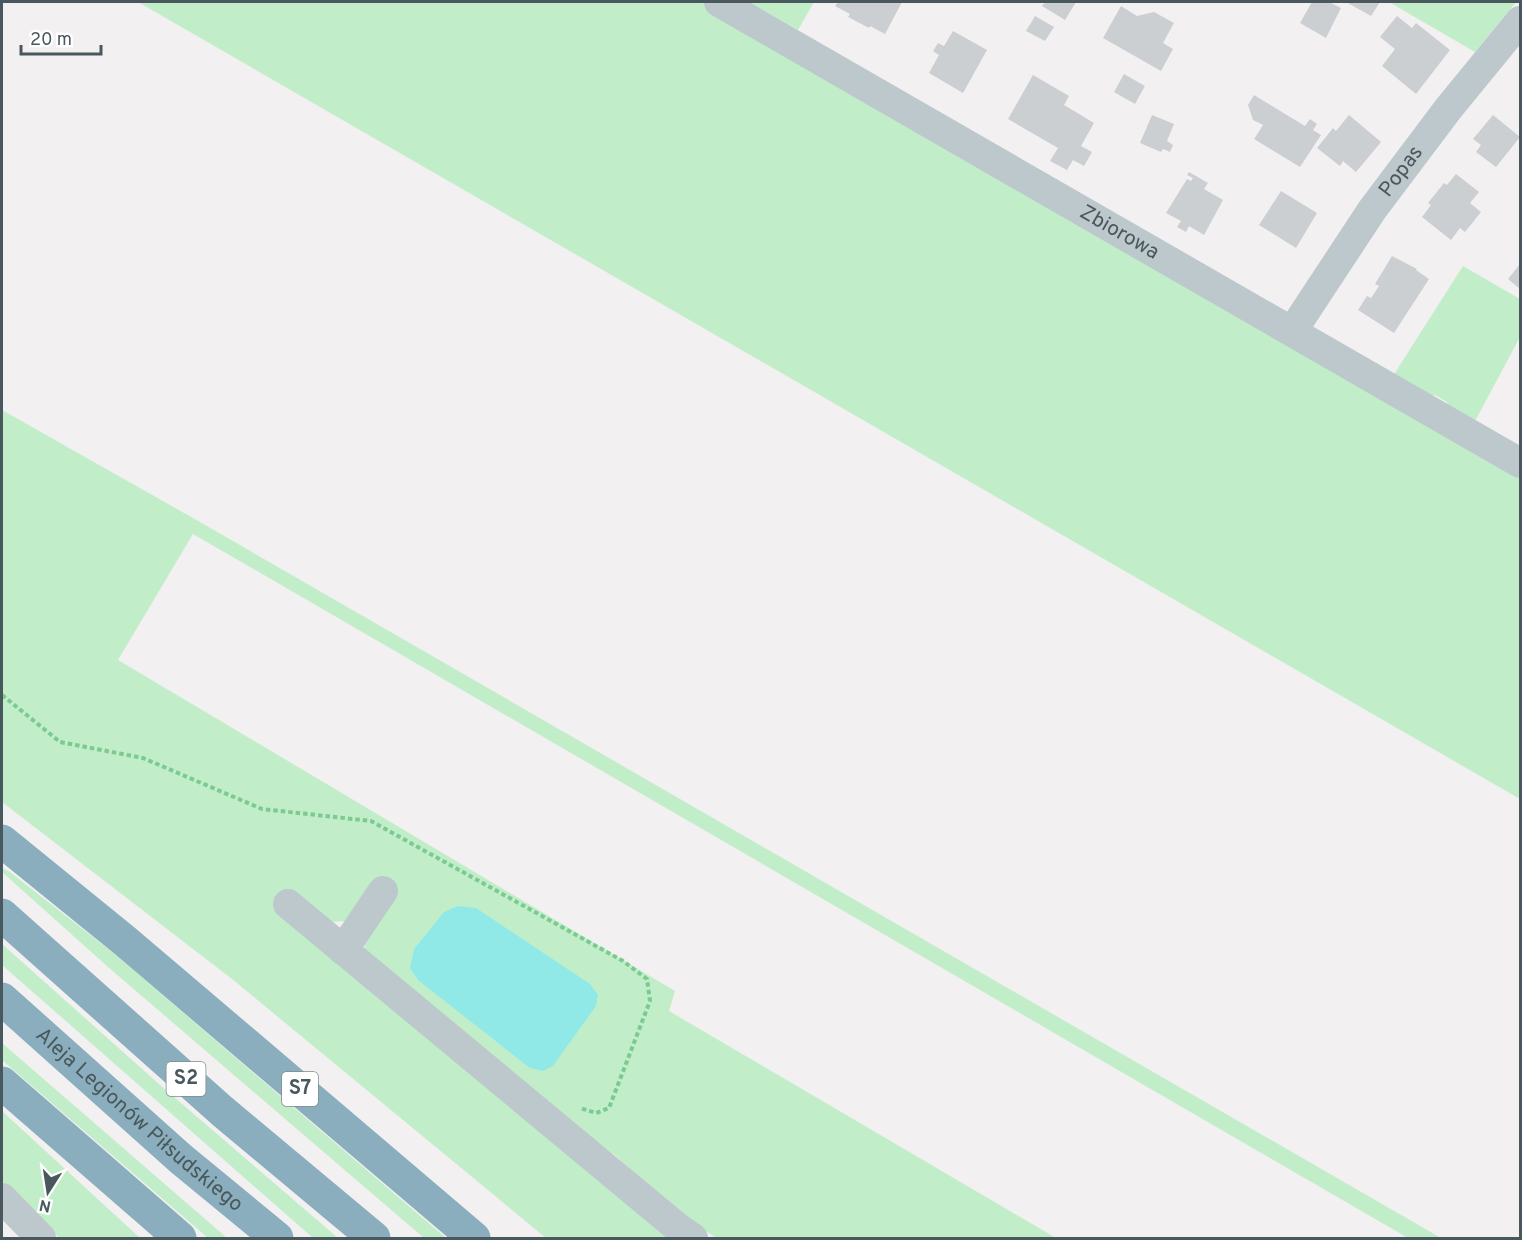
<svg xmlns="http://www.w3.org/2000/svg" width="1522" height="1240" font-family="Overpass,sans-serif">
<rect width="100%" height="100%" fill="#f3f0f1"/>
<g fill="#c1eec9">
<polygon points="138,2 701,2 1520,476 1520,799"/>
<polygon points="748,2 814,2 798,30"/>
<polygon points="1389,2 1516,2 1475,52"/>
<polygon points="1463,266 1520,299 1520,337 1474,423 1449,408 1447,402 1435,395 1427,396 1393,376"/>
<polygon points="2,410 200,522 1441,1238 1408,1238 193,534 118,660 675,991 669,1011 1056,1238 716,1238 668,1205 616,1156 522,1087 365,951 364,939 348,921 329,922 317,916 287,889 273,901 510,1101 679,1238 546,1238 232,979 2,802"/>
<polygon points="2,868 10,872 117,956 446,1238 424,1238 108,967 2,872"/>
<polygon points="2,944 159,1084 338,1238 313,1238 2,965"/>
<polygon points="2,1043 227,1238 208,1238 2,1060"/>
<polygon points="2,1111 140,1238 59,1238 2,1181"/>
</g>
<polygon fill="#90e9e7" points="458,906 476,908 590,984 598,995 596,1006 553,1066 543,1071 530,1068 418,980 410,968 414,949 444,912"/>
<g fill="#cbcfd2">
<polygon points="838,2 902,2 885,34 870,26 869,28 848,17 850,14 835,6"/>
<polygon points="1045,2 1076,2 1065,20 1042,6"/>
<polygon points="1312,2 1329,2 1341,8 1326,38 1300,23"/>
<polygon points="1346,2 1380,2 1371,16"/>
<polygon points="1121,6 1137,16 1154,12 1174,23 1163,43 1173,49 1161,71 1103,38"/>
<polygon points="1035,16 1054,27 1045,41 1026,31"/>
<polygon points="1397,16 1412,28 1416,23 1450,50 1416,94 1382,66 1395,49 1380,37"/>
<polygon points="953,31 987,50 963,93 929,73 939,55 933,51 938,43 944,46"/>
<polygon points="1124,74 1145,86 1135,104 1114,92"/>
<polygon points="1033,75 1069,96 1064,105 1094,123 1081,146 1092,152 1084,166 1073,160 1067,170 1050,161 1058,148 1008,119"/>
<polygon points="1254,95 1305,126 1310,119 1317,124 1313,130 1321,135 1300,167 1254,139 1263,125 1253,120 1248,105"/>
<polygon points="1152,115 1174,124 1167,141 1173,145 1170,152 1163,149 1161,152 1140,143"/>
<polygon points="1349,115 1381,142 1356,172 1343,161 1340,166 1317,148 1333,128 1336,131"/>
<polygon points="1493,115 1520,137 1496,167 1476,152 1481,145 1473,139"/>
<polygon points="1189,172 1208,183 1204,189 1223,200 1204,235 1189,226 1186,232 1177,227 1181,221 1166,213 1187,179 1191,181 1193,178 1187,175"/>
<polygon points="1456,174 1479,192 1470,203 1481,212 1465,232 1460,228 1451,240 1422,217 1431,205 1428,203 1444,183 1447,185"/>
<polygon points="1281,191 1317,213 1296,248 1259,225"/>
<polygon points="1392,256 1417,269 1416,270 1429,279 1394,333 1358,310 1367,296 1371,298 1379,286 1375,284"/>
<polygon points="1520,264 1520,289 1508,279"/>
</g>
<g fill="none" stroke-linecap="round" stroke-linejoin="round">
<polyline stroke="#7bca91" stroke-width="4" stroke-dasharray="4.5 3" stroke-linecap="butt" points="2,695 60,742 143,758 262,809 371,821 623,961 647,979 650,1001 609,1108 596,1113 580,1108"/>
<g stroke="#bdc8cc" stroke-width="30">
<path id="s1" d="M719,2L1520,463"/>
<path id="s2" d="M1293,330L1372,210L1448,109L1520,21"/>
<polyline points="288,904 677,1227 693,1238"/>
<polyline points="343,950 383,891"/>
<polyline points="2,1198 41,1238"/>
</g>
<g stroke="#8aaebd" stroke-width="33">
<polyline points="2,841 125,941 474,1238"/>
<polyline points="2,915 222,1111 374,1238"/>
<path id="s3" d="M2,999L181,1159L277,1238"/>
<polyline points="2,1083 180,1238"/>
</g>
</g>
<g text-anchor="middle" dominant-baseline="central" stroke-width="4.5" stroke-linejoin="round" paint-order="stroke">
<g fill="#fff" stroke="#808a8e" stroke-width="1.5">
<rect x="166.5" y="1062" width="39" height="34" rx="4.5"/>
<rect x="282" y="1072" width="36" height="34" rx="4.5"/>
</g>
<g font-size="20" font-weight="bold" fill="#49585d">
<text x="186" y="1079">S2</text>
<text x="300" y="1089">S7</text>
</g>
<g font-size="21" fill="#49585d" stroke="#fff">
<text stroke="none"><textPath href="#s2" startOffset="192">Popas</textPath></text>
<text stroke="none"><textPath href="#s1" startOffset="462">Zbiorowa</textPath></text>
<text stroke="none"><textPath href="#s3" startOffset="183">Aleja Legionów Piłsudskiego</textPath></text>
</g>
</g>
<rect width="1522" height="1240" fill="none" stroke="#49585d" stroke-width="6"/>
<g transform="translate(48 1192) rotate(192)" stroke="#ffffff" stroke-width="4.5" paint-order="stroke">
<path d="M0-4.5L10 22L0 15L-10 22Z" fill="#49585d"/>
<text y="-9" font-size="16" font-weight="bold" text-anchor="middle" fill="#49585d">N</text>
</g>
<path d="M21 45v9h80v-9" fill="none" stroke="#49585d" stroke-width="3"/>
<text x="30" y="45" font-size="18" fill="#49585d" stroke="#ffffff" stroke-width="4.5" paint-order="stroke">20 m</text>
</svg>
